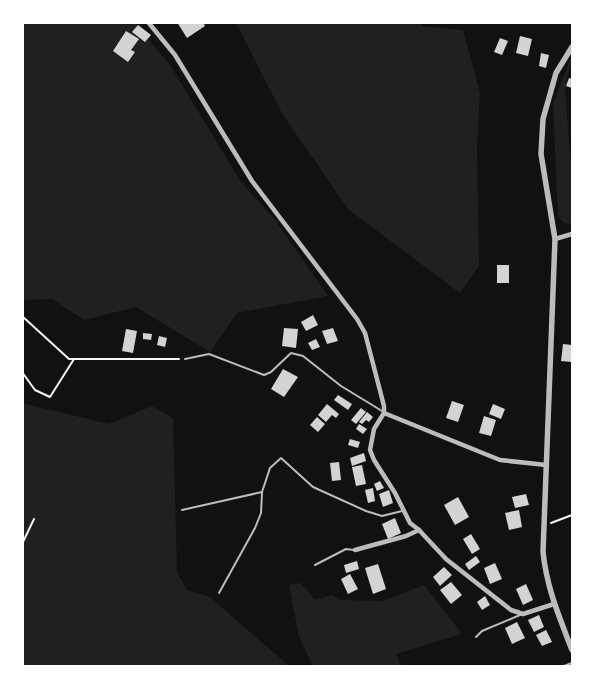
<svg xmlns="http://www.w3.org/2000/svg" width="595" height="689" font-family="'Playfair Display',serif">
<rect width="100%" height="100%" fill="#111"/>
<g fill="#202020">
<polygon points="420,22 422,26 463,30 480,93 477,146 479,266 460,293 348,209 283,115 236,23"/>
<polygon points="22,23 135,23 170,65 241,182 276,221 328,296 237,313 210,352 136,307 84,320 52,299 23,300"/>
<polygon points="572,55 565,89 572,177 572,224 564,223 558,217 553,104"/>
<polygon points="22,403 109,424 152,406 173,418 177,572 187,590 210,597 289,666 23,666"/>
<polygon points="301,583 315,600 332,595 340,600 382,601 424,585 462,634 396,654 401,666 313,666 299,637 289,585"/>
</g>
<g fill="#d3d3d3">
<polygon points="177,22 203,22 205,26 187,38"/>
<polygon points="138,25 151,35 145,42 132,32"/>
<polygon points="126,31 139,39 131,50 135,52 128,62 113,51"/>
<polygon points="520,36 532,39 528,56 516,53"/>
<polygon points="500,38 508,41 502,55 494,52"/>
<polygon points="541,53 549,55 546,68 539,66"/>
<polygon points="569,78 572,79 572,88 566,86"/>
<rect x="497" y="265" width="12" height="18"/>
<polygon points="313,315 318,325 306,331 301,322"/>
<polygon points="284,328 298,329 296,348 282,346"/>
<polygon points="333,328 338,341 327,344 322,331"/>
<polygon points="126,329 137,331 133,353 122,351"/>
<polygon points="143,333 152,334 151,340 143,339"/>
<polygon points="159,336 167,338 165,347 157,345"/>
<polygon points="316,339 320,347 312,350 308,343"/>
<polygon points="563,344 572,345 572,362 561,361"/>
<polygon points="283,369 298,377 284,397 271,389"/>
<polygon points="338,395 352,404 348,410 334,400"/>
<polygon points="452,401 464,405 458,422 446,418"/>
<polygon points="327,404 339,414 336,418 332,415 326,422 318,415"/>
<polygon points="493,404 505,409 501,419 489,414"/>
<polygon points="361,408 366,412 356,424 351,420"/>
<polygon points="367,412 373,417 369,422 366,420 362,424 359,422"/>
<polygon points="484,416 496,420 491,436 479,433"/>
<polygon points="317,417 325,424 318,432 310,425"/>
<polygon points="359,424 367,429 363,434 356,429"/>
<polygon points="350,439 360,442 358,448 348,445"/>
<polygon points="364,453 366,461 352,466 350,458"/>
<polygon points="339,462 341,480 332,481 330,463"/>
<polygon points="362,465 366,484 356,486 352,467"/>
<polygon points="380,481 384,488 377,491 374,484"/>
<polygon points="373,488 375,501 368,503 365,490"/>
<polygon points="389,490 393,503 383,507 379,494"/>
<polygon points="526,494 529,505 515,508 512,497"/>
<polygon points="458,497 469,517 455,525 444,505"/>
<polygon points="519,510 522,527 509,530 505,513"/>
<polygon points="395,518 401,533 388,539 382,524"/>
<polygon points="471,534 480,549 472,554 463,539"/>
<polygon points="476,556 480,562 469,570 465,564"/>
<polygon points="357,561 359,569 346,573 344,565"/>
<polygon points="495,563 502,579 490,584 484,568"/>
<polygon points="378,564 386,589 373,594 365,568"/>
<polygon points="444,567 452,575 440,586 433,577"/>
<polygon points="350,574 358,589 348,594 341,579"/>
<polygon points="451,582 462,595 451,604 440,590"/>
<polygon points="526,584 533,600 523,605 516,589"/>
<polygon points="485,596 490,605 482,610 477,602"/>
<polygon points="539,615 544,627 534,632 528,620"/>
<polygon points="517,622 525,638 512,644 505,628"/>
<polygon points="546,630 552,642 542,646 536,635"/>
</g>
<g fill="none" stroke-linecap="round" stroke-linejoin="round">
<g stroke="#f5f5f5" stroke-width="2">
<polyline points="22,316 69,359 179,359"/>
<polyline points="22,372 35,390 50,397 74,359"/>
<polyline points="551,523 572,515"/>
<polyline points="22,544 34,519"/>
<polyline points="289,666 298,666"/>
</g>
<g stroke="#bcbcbc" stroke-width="2">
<polyline points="185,359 209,354 264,375 271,372 291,353 303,356 341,386 382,411"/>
<polyline points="182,510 262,492 270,468 281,458 313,487 366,511 382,516 402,511"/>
<polyline points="315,565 346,549 354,550"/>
<polyline points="219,593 255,528 261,513 262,493"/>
<polyline points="476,637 482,631 520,615"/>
<polyline points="564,666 572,663"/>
</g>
<g stroke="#bcbcbc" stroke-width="4.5">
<polyline points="148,22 175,55 252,181 357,319 365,333 384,406 384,413 374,429 370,450 374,460 395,493 410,523 419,530 406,536 355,550"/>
<polyline points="555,239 572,234"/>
<polyline points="384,413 500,460 546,465"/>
<polyline points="419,530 446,559 511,610 523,614 554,604"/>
</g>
<path stroke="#bcbcbc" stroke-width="5.5" d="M572,47L556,73L543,119L541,154L555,239L543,552C547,589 559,616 572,650"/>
</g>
<rect width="595" height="689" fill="none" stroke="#ffffff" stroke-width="48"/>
</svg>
